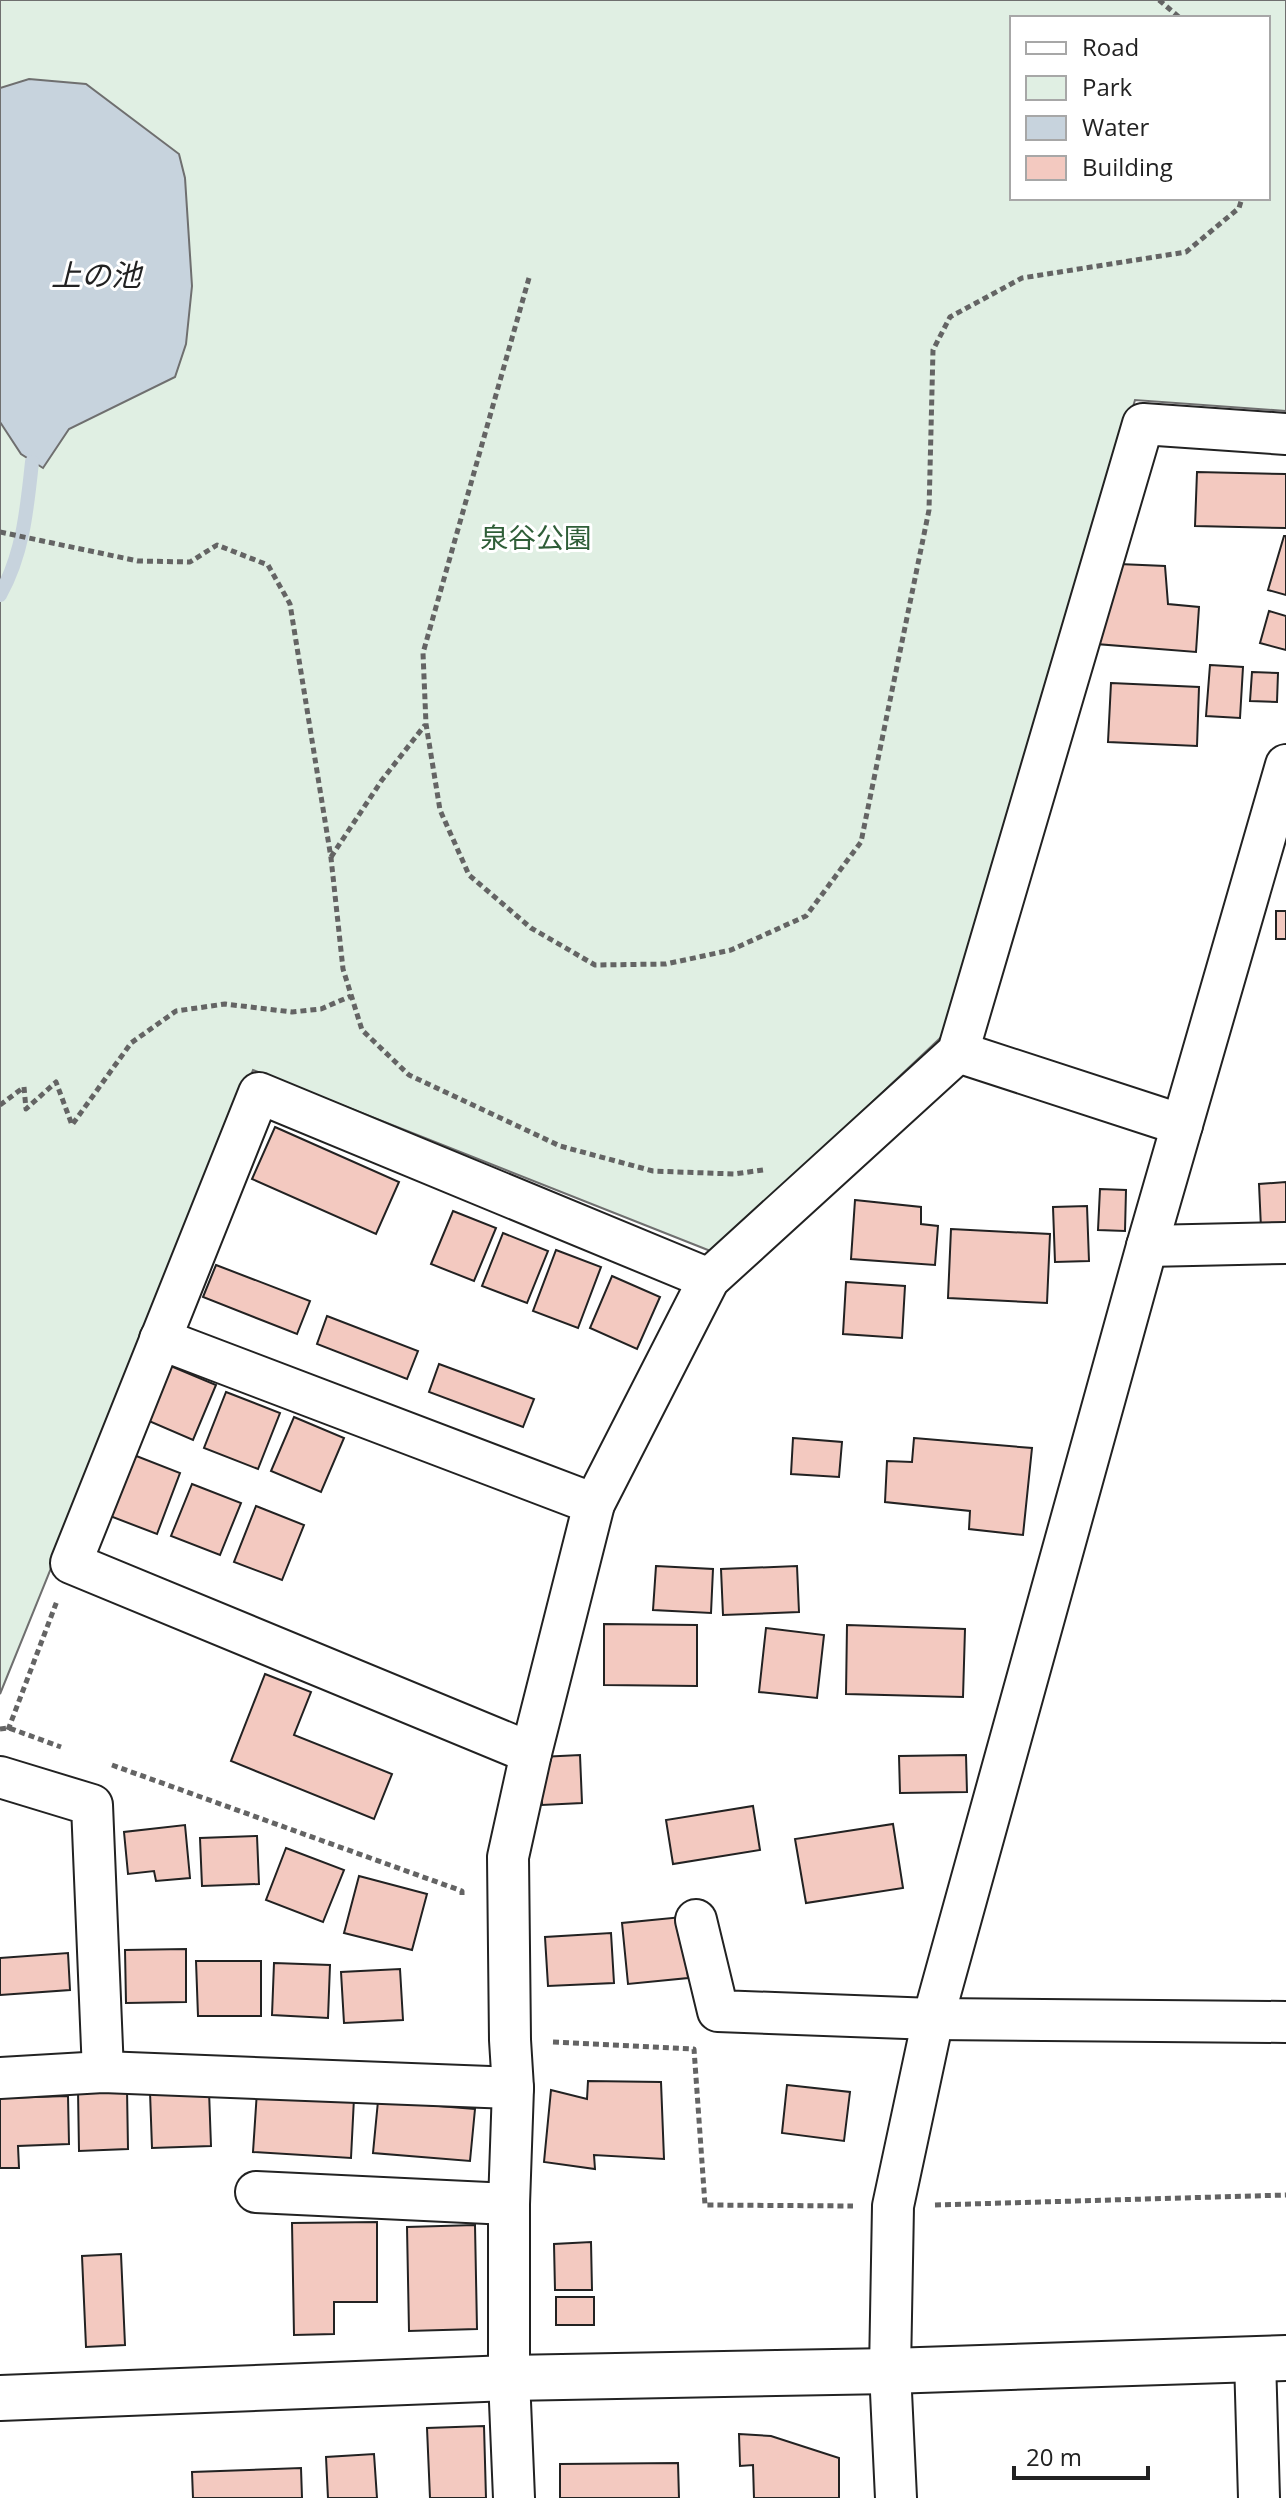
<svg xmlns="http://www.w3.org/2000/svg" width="1286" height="2498" font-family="'Open Sans','Noto Sans JP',sans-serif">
<rect width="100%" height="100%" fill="#fff"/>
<path fill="#e0efe3" stroke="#6f6f6f" stroke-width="2" fill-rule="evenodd" d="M0,0H1286V411L1135,400L953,1026L713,1252L253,1070L0,1694ZM1012,18H1268V198H1012Z"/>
<polygon fill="#c7d3dd" stroke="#6f6f6f" stroke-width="2" points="29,79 86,84 179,154 185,178 192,286 186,344 175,377 69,429 43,468 21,454 0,422 0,88"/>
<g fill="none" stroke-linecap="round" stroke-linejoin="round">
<path stroke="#c7d3dd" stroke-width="14" d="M0,595C23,554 27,509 32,462"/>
</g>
<g fill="#f3c9c0" stroke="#222" stroke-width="2">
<polygon points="1197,472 1286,474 1286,528 1195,526"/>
<polygon points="1284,536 1286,536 1286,595 1268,590"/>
<polygon points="1119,564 1165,566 1168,604 1199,607 1196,652 1084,643"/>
<polygon points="1269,611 1286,616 1286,650 1260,643"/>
<polygon points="1210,665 1243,667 1240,718 1206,716"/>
<polygon points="1252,672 1278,673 1277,702 1250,701"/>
<polygon points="1111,683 1199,687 1197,746 1108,742"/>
<rect x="1276" y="911" width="10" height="28"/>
<polygon points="275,1127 399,1182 376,1234 252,1179"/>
<polygon points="1286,1182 1286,1227 1261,1228 1259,1184"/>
<polygon points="1100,1189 1126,1190 1125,1231 1098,1230"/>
<polygon points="855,1200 921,1207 921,1224 938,1226 935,1265 851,1259"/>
<polygon points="1087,1206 1089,1261 1055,1262 1053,1207"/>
<polygon points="453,1211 496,1228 474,1281 431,1264"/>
<polygon points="951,1229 1050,1234 1047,1303 948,1298"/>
<polygon points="503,1233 548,1251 527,1303 482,1286"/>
<polygon points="556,1250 601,1267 578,1328 533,1311"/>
<polygon points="216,1265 310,1301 297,1334 203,1297"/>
<polygon points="612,1276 660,1297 637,1349 590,1328"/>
<polygon points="846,1282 905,1286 902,1338 843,1334"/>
<polygon points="327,1316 418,1351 407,1379 317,1344"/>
<polygon points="166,1364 216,1385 193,1440 142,1418"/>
<polygon points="439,1364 534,1399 523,1427 429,1392"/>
<polygon points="226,1392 280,1413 258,1469 204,1448"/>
<polygon points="294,1417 344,1438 321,1492 271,1471"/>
<polygon points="793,1438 842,1442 839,1477 791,1474"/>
<polygon points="914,1438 1032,1448 1023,1535 969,1529 970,1511 885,1502 887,1461 912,1462"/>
<polygon points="121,1450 180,1473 157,1534 97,1511"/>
<polygon points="192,1484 241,1503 220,1555 171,1536"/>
<polygon points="256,1506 304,1525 282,1580 234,1562"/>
<polygon points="656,1566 713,1569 711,1613 653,1610"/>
<polygon points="797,1566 799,1612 723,1615 721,1569"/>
<polygon points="604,1624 697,1625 697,1686 604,1685"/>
<polygon points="847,1625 965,1629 963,1697 846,1694"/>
<polygon points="766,1628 824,1635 817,1698 759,1692"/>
<polygon points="265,1674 311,1692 294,1735 392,1774 374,1819 231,1761"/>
<polygon points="580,1755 582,1803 542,1805 540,1757"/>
<polygon points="966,1755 967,1792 900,1793 899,1756"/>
<polygon points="753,1806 760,1850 673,1864 666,1820"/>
<polygon points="893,1824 903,1888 806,1903 795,1839"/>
<polygon points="185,1825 190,1878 156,1881 154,1871 128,1874 124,1832"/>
<polygon points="257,1836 259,1884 202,1886 200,1838"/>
<polygon points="286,1848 344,1870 323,1922 266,1900"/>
<polygon points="359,1876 427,1894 412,1950 344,1933"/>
<polygon points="682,1917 688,1978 628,1984 622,1923"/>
<polygon points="611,1933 614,1983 548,1986 545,1937"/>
<polygon points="186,1949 186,2002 126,2003 125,1950"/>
<polygon points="68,1953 70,1990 0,1995 0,1958"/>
<polygon points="196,1961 261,1961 261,2016 198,2016"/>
<polygon points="274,1963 330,1965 328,2018 272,2015"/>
<polygon points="400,1969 403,2020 344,2023 341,1972"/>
<polygon points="588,2081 661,2082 664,2159 594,2155 595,2169 544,2162 551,2090 587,2099"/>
<polygon points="787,2085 850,2092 844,2141 782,2133"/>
<polygon points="127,2089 128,2149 79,2151 78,2090"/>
<polygon points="209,2091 211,2146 152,2148 150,2092"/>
<polygon points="257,2091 354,2098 351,2158 253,2152"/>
<polygon points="68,2096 69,2144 18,2146 19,2168 0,2168 0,2098"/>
<polygon points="378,2101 475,2109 470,2161 373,2153"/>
<polygon points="377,2222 377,2302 334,2302 334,2334 294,2335 292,2223"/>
<polygon points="475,2225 477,2329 409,2331 407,2227"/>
<polygon points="591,2242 592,2290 555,2290 554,2244"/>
<polygon points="121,2254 125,2345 86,2347 82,2256"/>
<rect x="556" y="2297" width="38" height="28"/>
<polygon points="484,2426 486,2498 430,2498 427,2428"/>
<polygon points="739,2434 771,2436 839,2458 839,2498 754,2498 753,2465 740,2466"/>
<polygon points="374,2454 377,2498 328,2498 326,2457"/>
<polygon points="678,2463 679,2498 560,2498 560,2464"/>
<polygon points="301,2468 302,2498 193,2498 192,2472"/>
</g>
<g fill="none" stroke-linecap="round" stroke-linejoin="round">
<g stroke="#222" stroke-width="44">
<g id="minor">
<polyline points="958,1052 1182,1125"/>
<polyline points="1147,1246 1286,1243"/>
<polyline points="160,1339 594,1504"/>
<polyline points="531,1753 71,1563 259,1093 709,1279"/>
<polyline points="0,1777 92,1805 103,2072"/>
<polyline points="696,1920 718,2011 933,2019 1286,2022"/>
<polyline points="0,2078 103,2072 513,2088"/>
<polyline points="256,2192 509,2204"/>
<polyline points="1255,2359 1259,2498"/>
<polyline points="514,2498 509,2378 509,2204 513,2088 510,2040 508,1857 531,1753 594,1504 709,1279 958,1052 1143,424 1286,434"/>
<polyline points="896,2498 890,2371 893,2206 933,2019 1147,1246 1286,765"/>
</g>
</g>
<g stroke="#222" stroke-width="48">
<polyline id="tertiary" points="0,2398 509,2378 890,2371 1286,2358"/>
</g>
<g stroke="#646464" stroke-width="5" stroke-dasharray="6 4" stroke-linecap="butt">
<polyline points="1159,0 1180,18"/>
<polyline points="529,278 423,653 426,724 440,810 469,875 531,928 595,965 666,964 731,950 806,916 861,842 929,510 933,350 950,317 1022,278 1186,252 1239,208 1242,198"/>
<polyline points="0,532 138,561 190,562 217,545 268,565 290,604 331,858 343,969 362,1030 409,1075 560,1146 653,1171 734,1174 763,1170"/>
<polyline points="331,857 382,780 425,725"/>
<polyline points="0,1105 24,1087 26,1109 56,1082 72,1125 131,1043 176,1011 225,1004 292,1012 321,1009 351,996"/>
<polyline points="0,1729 9,1728 61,1747"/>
<polyline points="8,1730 57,1601"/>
<polyline points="112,1765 462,1891 462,1897"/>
<polyline points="553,2042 694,2049 705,2205 853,2206"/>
<polyline points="935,2205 1286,2195"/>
</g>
<use href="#minor" stroke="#fff" stroke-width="40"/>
<use href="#tertiary" stroke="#fff" stroke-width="44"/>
</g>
<g text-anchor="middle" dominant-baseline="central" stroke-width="6" stroke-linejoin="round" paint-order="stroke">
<g font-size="28" fill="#2f5e38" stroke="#fff">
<text x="536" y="537">泉谷公園</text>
</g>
<g font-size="30" font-style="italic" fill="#222" stroke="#fff">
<text x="96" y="274">上の池</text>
</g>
</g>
<rect x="1010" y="16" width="260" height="184" fill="#ffffff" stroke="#a7a7a7" stroke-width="2"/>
<rect x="1026" y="42" width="40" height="12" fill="#ffffff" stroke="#a7a7a7" stroke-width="2"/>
<text x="1082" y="56" font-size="24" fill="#222222">Road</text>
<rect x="1026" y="76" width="40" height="24" fill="#e0efe3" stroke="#a7a7a7" stroke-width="2"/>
<text x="1082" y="96" font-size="24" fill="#222222">Park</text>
<rect x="1026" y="116" width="40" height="24" fill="#c7d3dd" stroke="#a7a7a7" stroke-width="2"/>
<text x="1082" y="136" font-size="24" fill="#222222">Water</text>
<rect x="1026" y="156" width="40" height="24" fill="#f3c9c0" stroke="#a7a7a7" stroke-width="2"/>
<text x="1082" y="176" font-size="24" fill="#222222">Building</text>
<path d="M1014 2466v12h134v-12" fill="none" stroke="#222222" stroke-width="4"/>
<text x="1026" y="2466" font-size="24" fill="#222222" stroke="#ffffff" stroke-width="6" paint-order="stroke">20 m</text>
</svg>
